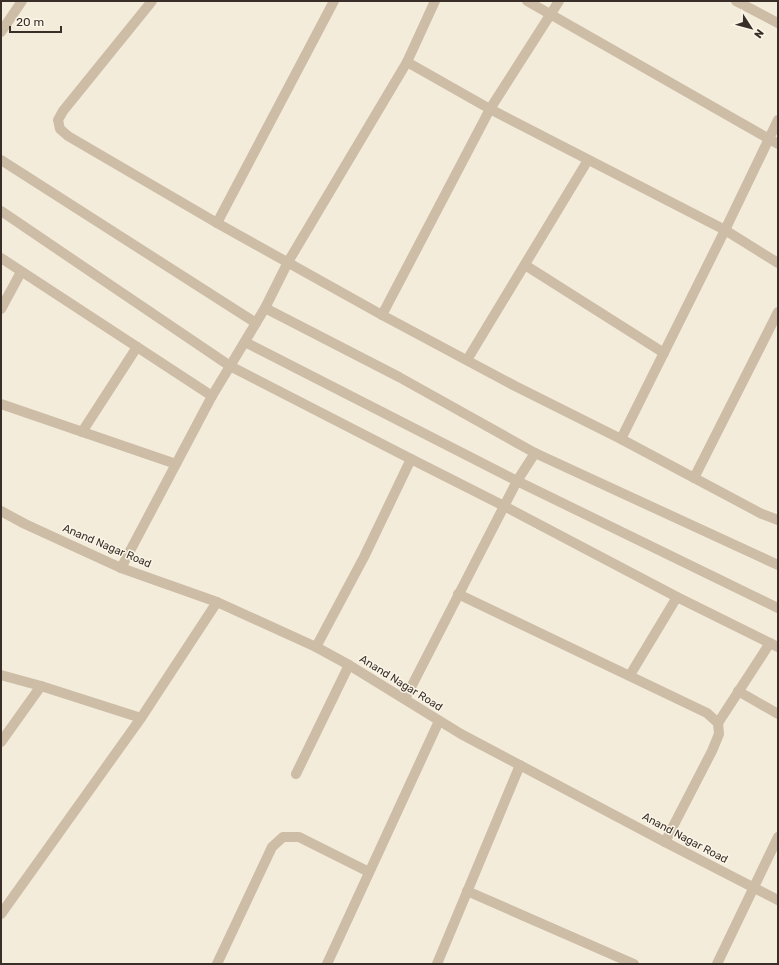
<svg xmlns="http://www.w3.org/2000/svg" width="779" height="965" font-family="Rubik,sans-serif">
<rect width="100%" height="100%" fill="#f4ecdb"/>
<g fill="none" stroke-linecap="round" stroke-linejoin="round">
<g stroke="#cdbda6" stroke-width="10">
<polyline points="152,1 63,111 58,120 60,129 68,136 217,223 382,315 515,386 621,439 762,514 778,520"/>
<polyline points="527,1 778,144"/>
<polyline points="736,1 778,23"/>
<polyline points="1,32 22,1"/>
<polyline points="407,62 490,109 725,230 778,263"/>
<polyline points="1,160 256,323"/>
<polyline points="1,211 230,366 411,459 504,506 677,597 778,647"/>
<polyline points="217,223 334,1"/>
<polyline points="1,258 212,396"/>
<polyline points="525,265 664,353"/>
<polyline points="265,308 399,377 535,453 778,565"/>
<polyline points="1,309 21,272"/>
<polyline points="382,315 490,109 559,1"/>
<polyline points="245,342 517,481 778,608"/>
<polyline points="467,360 588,160"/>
<polyline points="1,404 176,464"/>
<polyline points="82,432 137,347"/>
<polyline points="621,439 725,230 778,120"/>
<polyline points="694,478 778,312"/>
<polyline points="121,568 212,396 265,308 288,262 407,62 435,1"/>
<polyline points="458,594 707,713 718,723 719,734 712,751 665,842"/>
<polyline points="316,647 364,557 411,459"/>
<polyline points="1,675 41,686 141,718"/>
<polyline points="630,675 677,597"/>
<polyline points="738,691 778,714"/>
<polyline points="405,699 517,481 535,453"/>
<polyline points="718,723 770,643"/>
<polyline points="1,742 41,686"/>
<polyline points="296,774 349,665"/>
<polyline points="467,891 634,964"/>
<polyline points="1,914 141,718 217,602"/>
<polyline points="217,964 272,847 283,837 299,837 369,872"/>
<polyline points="327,964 439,721"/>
<polyline points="437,964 520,765"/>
<polyline points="717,964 778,837"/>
</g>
<polyline stroke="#cdbda6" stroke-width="10" points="1,511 25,524 121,568 217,602 316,647 349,665 461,734 665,842 778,900"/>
</g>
<g text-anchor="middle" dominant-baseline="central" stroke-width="3" stroke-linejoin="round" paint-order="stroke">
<g font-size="11" fill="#392f28" stroke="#fbf5e8">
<text transform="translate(107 546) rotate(23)">Anand Nagar Road</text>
<text transform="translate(401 683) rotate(32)">Anand Nagar Road</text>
<text transform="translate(685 838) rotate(28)">Anand Nagar Road</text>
</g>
</g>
<rect width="779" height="965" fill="none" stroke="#392f28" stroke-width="4"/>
<g transform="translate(751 28) rotate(126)" stroke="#fbf5e8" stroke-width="3" paint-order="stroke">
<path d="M0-3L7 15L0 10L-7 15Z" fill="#392f28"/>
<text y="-6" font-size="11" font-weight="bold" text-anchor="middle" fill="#392f28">N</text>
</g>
<path d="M10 26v6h51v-6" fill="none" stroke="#392f28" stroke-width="2"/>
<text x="16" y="26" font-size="12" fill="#392f28" stroke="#fbf5e8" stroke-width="3" paint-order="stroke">20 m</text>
</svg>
